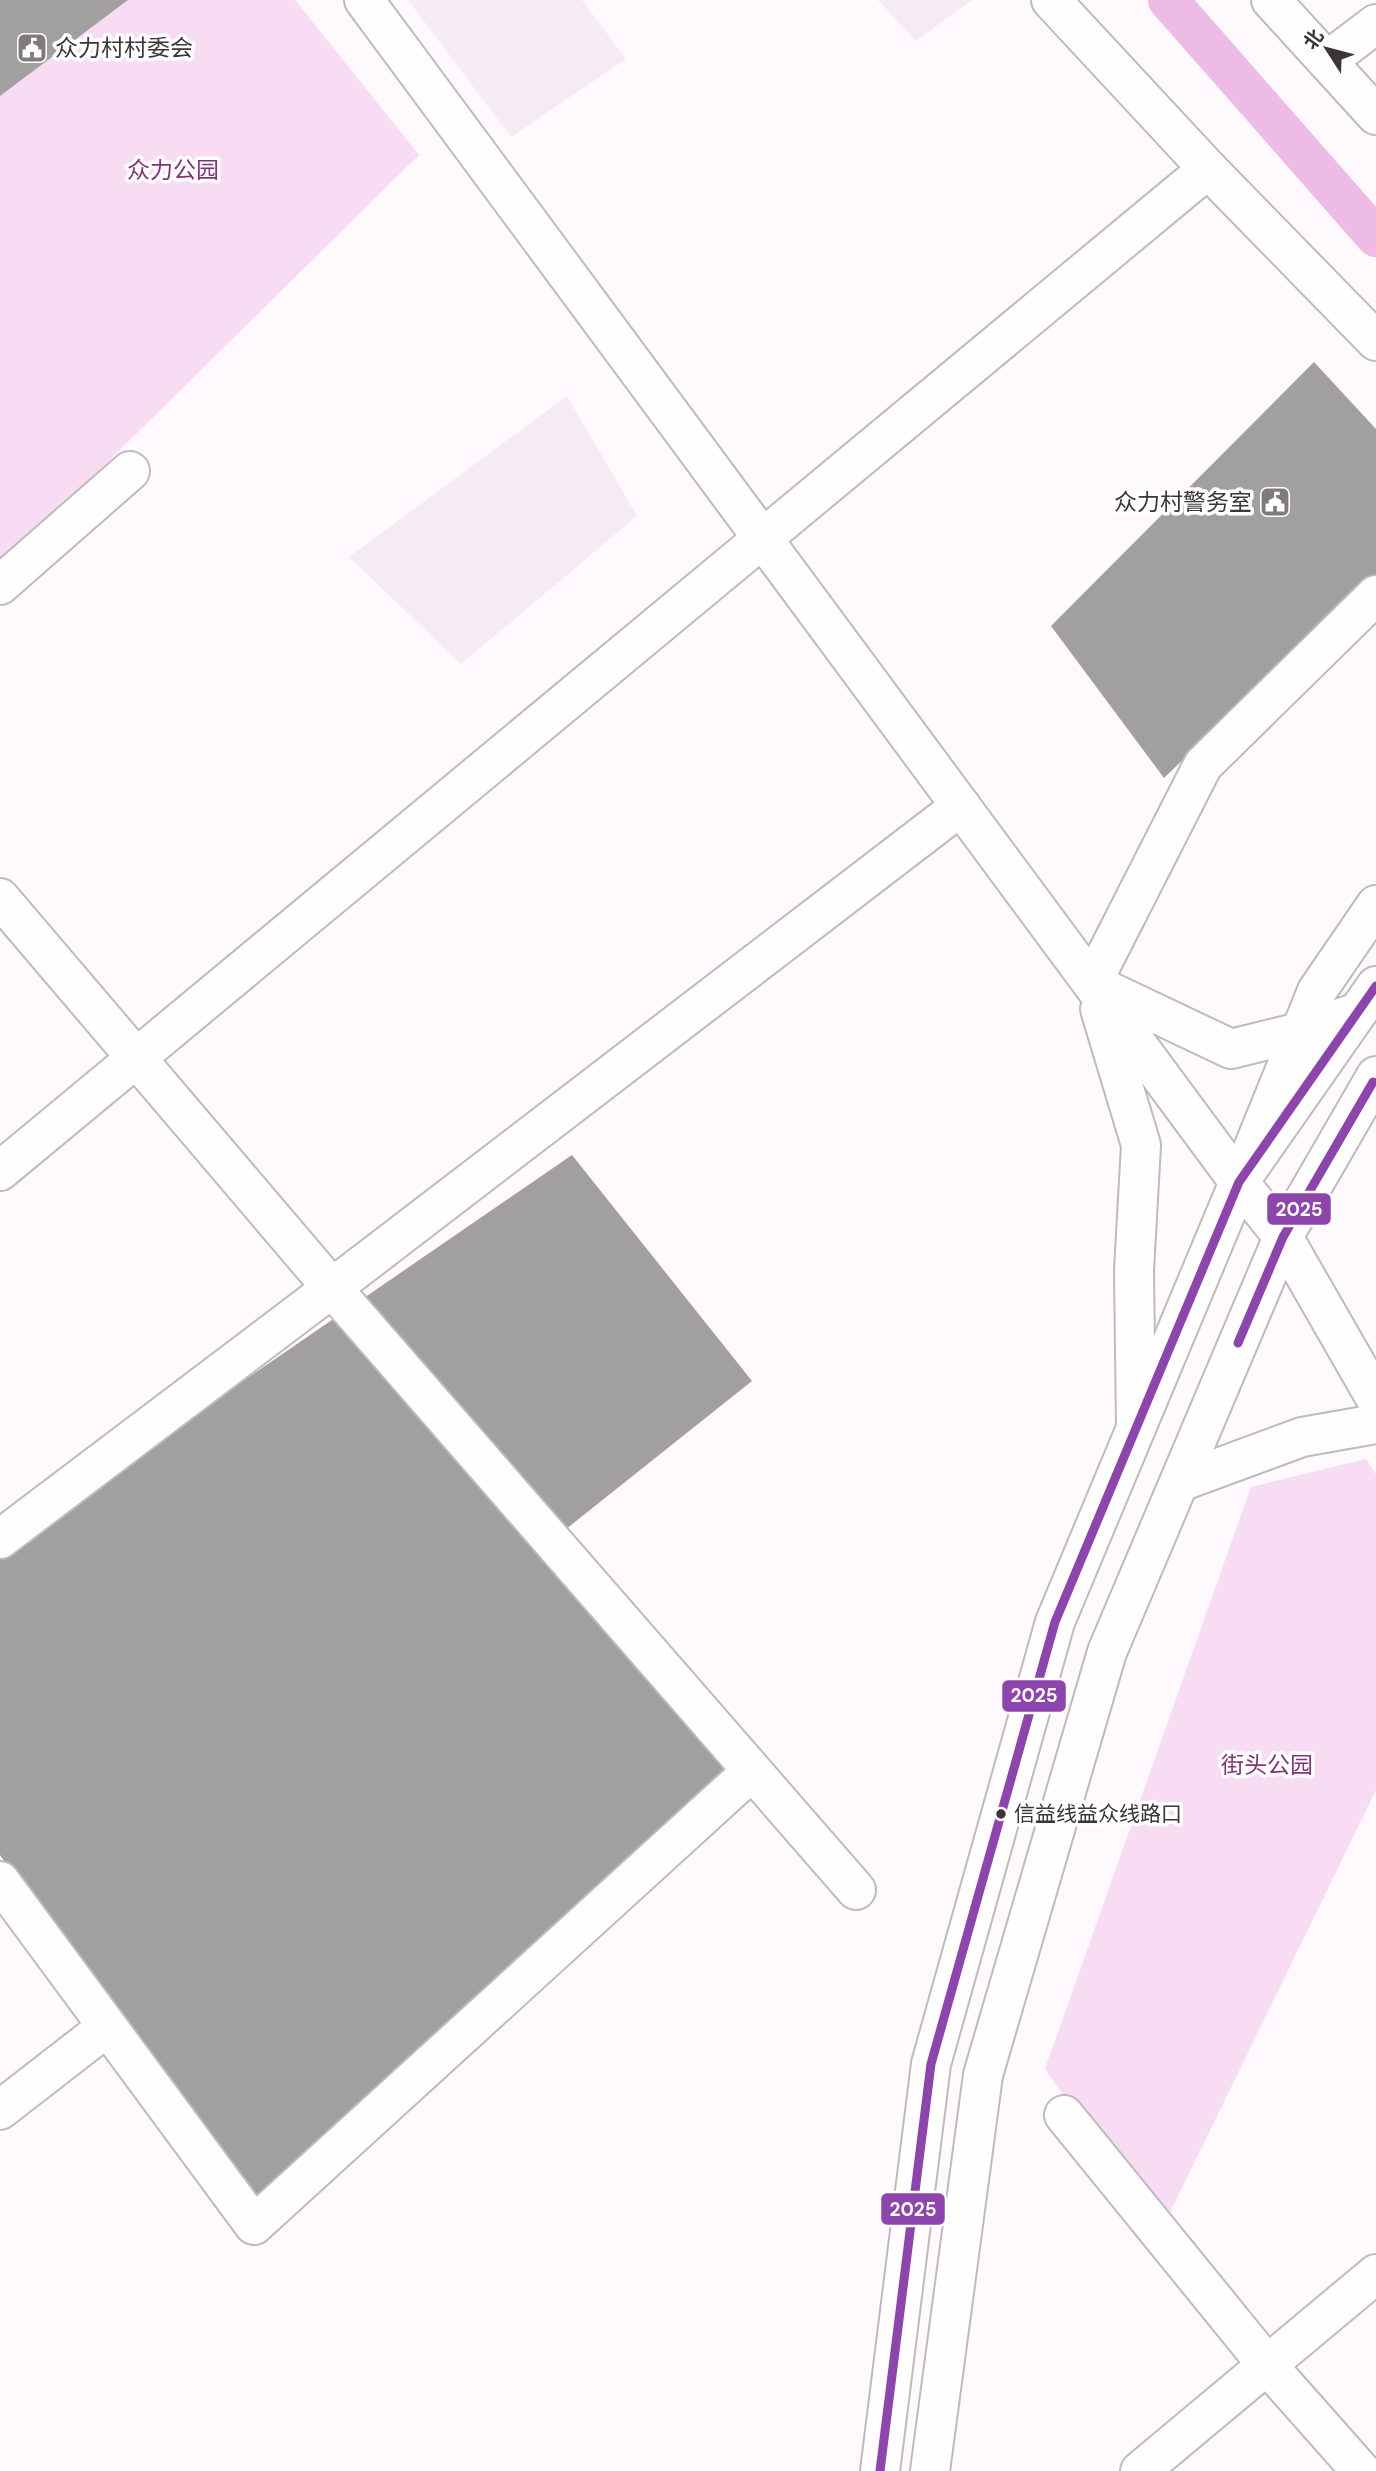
<svg xmlns="http://www.w3.org/2000/svg" width="1376" height="2471" font-family="'DM Sans','Noto Sans SC',sans-serif">
<rect width="100%" height="100%" fill="#fdf9fc"/>
<g fill="#f6ebf4">
<polygon points="408,0 582,0 626,59 511,137"/>
<polygon points="878,0 972,0 916,41"/>
<polygon points="567,396 637,516 461,664 349,557"/>
</g>
<g fill="#f7dcf3">
<polygon points="128,0 295,0 419,155 0,568 0,96"/>
<polygon points="1366,1459 1376,1474 1376,1790 1160,2233 1045,2069 1251,1487"/>
</g>
<g fill="none" stroke-linecap="round" stroke-linejoin="round">
<polyline stroke="#eebbe6" stroke-width="40" points="1168,0 1376,237"/>
</g>
<g fill="#a29fa1">
<polygon points="0,0 128,0 0,96"/>
<polygon points="1314,362 1376,429 1376,574 1164,778 1051,626"/>
<polygon points="572,1155 752,1381 551,1541 752,1771 254,2225 0,1855 0,1548"/>
</g>
<g fill="none" stroke-linecap="round" stroke-linejoin="round">
<g stroke="#bebabd" stroke-width="42">
<g id="minor">
<polyline points="1051,0 1208,169 1376,341"/>
<polyline points="1271,0 1376,115"/>
<polyline points="1327,61 1376,24"/>
<polyline points="0,585 130,471"/>
<polyline points="0,898 332,1288 856,1890"/>
<polyline points="1092,983 1203,765 1376,595"/>
<polyline points="1253,1149 1317,991 1376,905"/>
<polyline points="0,1171 1208,169"/>
<polyline points="0,1539 332,1288 961,806"/>
<polyline points="0,1881 254,2225 752,1771"/>
<polyline points="0,2110 107,2027"/>
<polyline points="1064,2115 1268,2366 1361,2471"/>
<polyline points="1140,2471 1376,2274"/>
</g>
</g>
<g stroke="#bebabd" stroke-width="42">
<g id="tertiary">
<polyline points="364,0 1239,1182 1283,1237 1376,1399"/>
<polyline points="1098,986 1231,1049 1300,1032 1358,1012"/>
<polyline points="1100,1009 1141,1145 1134,1270 1136,1428"/>
<polyline points="1180,1482 1302,1437 1376,1424"/>
</g>
</g>
<g stroke="#bebabd" stroke-width="42">
<g id="primary">
<polyline points="880,2471 931,2064 1055,1622 1239,1182 1376,986"/>
<polyline points="930,2471 983,2075 1107,1652 1283,1237 1376,1076"/>
</g>
</g>
<use href="#minor" stroke="#fffeff" stroke-width="38"/>
<use href="#tertiary" stroke="#fffeff" stroke-width="38"/>
<use href="#primary" stroke="#fffeff" stroke-width="38"/>
<g stroke="#fff" stroke-width="14">
<g id="bus-1">
<polyline points="1238,1343 1283,1237 1373,1082"/>
<polyline points="880,2471 931,2064 1055,1622 1239,1182 1376,986"/>
</g>
</g>
<use href="#bus-1" stroke="#8e44ad" stroke-width="9"/>
</g>
<defs>
<g id="civic-square" transform="scale(1.575)"><rect x="-9" y="-9" width="18" height="18" rx="4" fill="#7e7a7d" stroke="#fff"/><path d="M-.6-6.5H3V-4.5H.6V-3L4-1V1h2V6H-6V1h2V-1L-.6-3ZM-1.2 2.5V6h2.4V2.5Z" fill="#fff"/></g>
</defs>
<g fill-rule="evenodd">
<use href="#civic-square" x="32" y="48"/>
<use href="#civic-square" x="1275" y="502"/>
</g>
<circle fill="#393538" stroke="#fff" stroke-width="2.5" cx="1001" cy="1814" r="6"/>
<g text-anchor="middle" dominant-baseline="central" stroke-width="7" stroke-linejoin="round" paint-order="stroke">
<g font-size="21" fill="#393538" stroke="#fff" text-anchor="start">
<text x="1014" y="1814">信益线益众线路口</text>
</g>
<g font-size="23" fill="#393538" stroke="#fff" text-anchor="start">
<text x="55" y="48">众力村村委会</text>
<text x="1252" y="502" text-anchor="end">众力村警务室</text>
</g>
<g font-size="23" fill="#84327b" stroke="#fff">
<text x="173" y="170">众力公园</text>
<text x="1267" y="1765">街头公园</text>
</g>
</g>
<g stroke="#fff" stroke-width="2.5">
<rect x="1266" y="1192" width="66" height="34" rx="7" fill="#8e44ad"/>
<rect x="1001" y="1679" width="66" height="34" rx="7" fill="#8e44ad"/>
<rect x="880" y="2192" width="66" height="34" rx="7" fill="#8e44ad"/>
</g>
<g font-size="19" text-anchor="middle" font-weight="bold" fill="#fff">
<text x="1299" y="1216">2025</text>
<text x="1034" y="1702">2025</text>
<text x="913" y="2216">2025</text>
</g>
<g transform="translate(1327 49) rotate(306)" stroke="#ffffff" stroke-width="5" paint-order="stroke">
<path d="M0-5L12 26L0 18L-12 26Z" fill="#393538"/>
<text y="-10" font-size="19" font-weight="bold" text-anchor="middle" fill="#393538">北</text>
</g>
</svg>
